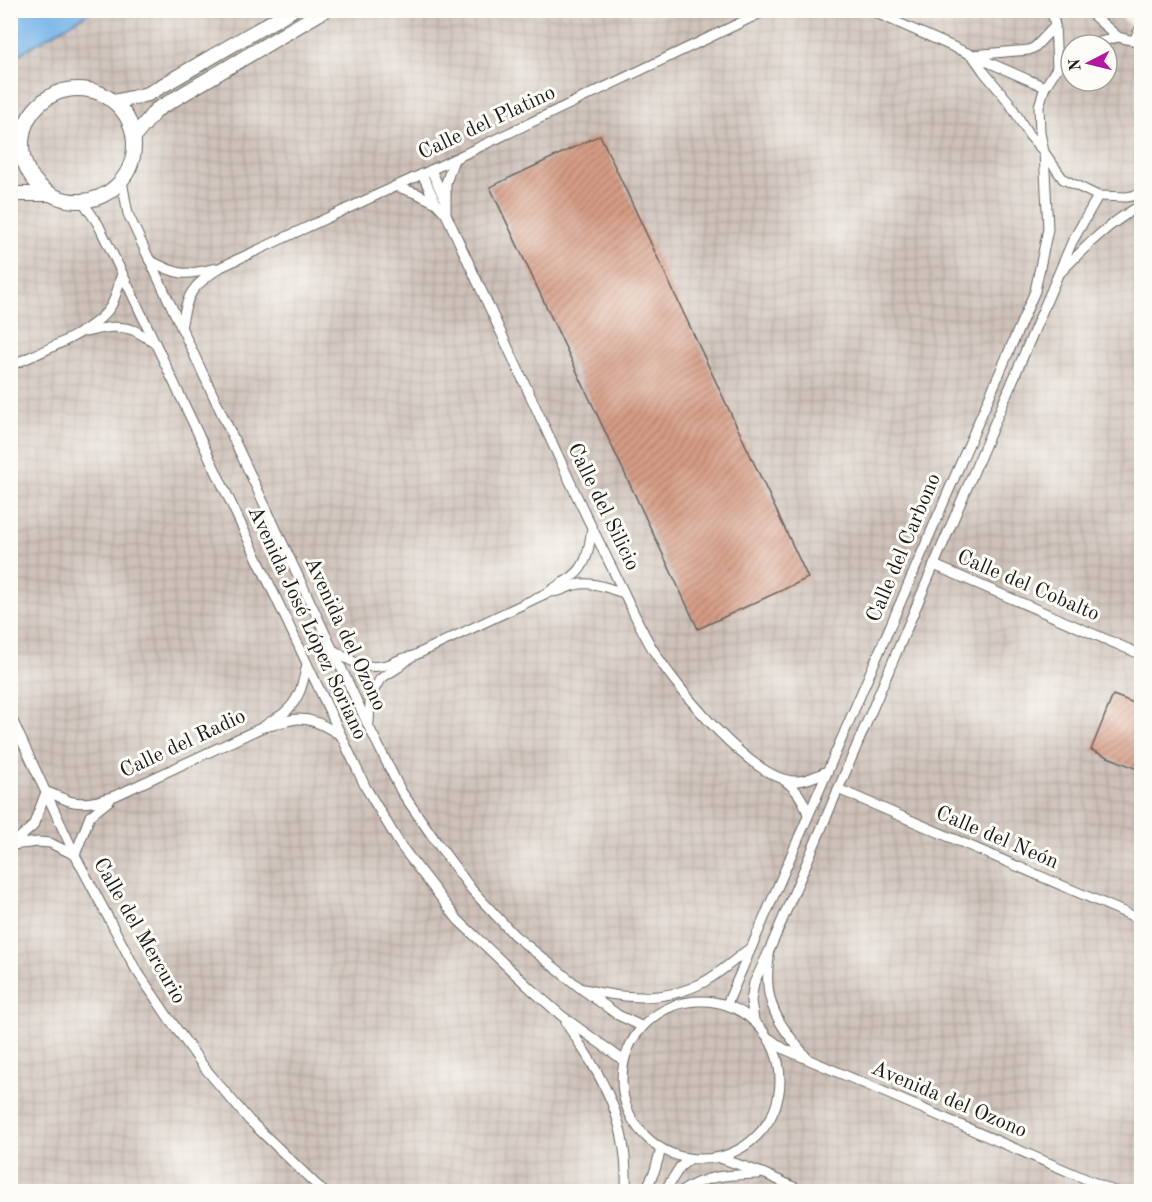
<svg xmlns="http://www.w3.org/2000/svg" width="1152" height="1202" font-family="'Old Standard TT',serif">
<defs>
<pattern id="industrial-grid" width="8" height="8" patternUnits="userSpaceOnUse" patternTransform="scale(1.5)"><rect width="8" height="8" fill="#cec1b9"/><path d="M0 4h8M4 0v8" fill="none" stroke="#b0a59e"/></pattern>
<pattern id="building-hatch" width="6" height="6" patternUnits="userSpaceOnUse" patternTransform="scale(1.5)"><rect width="6" height="6" fill="#d59c85"/><path d="M-1 1l2-2M0 6l6-6M5 7l2-2" fill="none" stroke="#ac7e6c"/></pattern>
</defs>
<rect width="100%" height="100%" fill="#fdfcf7"/>
<filter id="ink" filterUnits="userSpaceOnUse"><feTurbulence type="fractalNoise" baseFrequency=".0167" numOctaves="2"/><feDisplacementMap in="SourceGraphic" scale="12" xChannelSelector="R" yChannelSelector="G"/><feConvolveMatrix kernelMatrix="1 2 1 2 8 2 1 2 1" color-interpolation-filters="sRGB"/></filter>
<filter id="wash" filterUnits="userSpaceOnUse"><feTurbulence type="fractalNoise" baseFrequency=".008" numOctaves="4" result="noise"/><feDisplacementMap in="SourceGraphic" scale="24" xChannelSelector="R" yChannelSelector="G"/><feGaussianBlur stdDeviation="1.35" result="paint"/><feColorMatrix in="noise" values="0 0 0 0 0 0 0 0 0 0 0 0 0 0 0 0 0 1.4 0 .05"/><feComposite in="paint" operator="in"/></filter>
<g filter="url(#wash)">
<rect width="100%" height="100%" fill="#f3edd9"/>
<path fill="url(#industrial-grid)" fill-rule="evenodd" d="M1114,10L1141,36V1191H11L10,11ZM1071,45H1107V81H1071Z"/>
<polygon fill="#74b4e8" stroke="#486882" stroke-width="1.5" points="11,10 92,10 92,11 11,59"/>
<g id="blocks">
<g fill="url(#building-hatch)">
<polygon points="600,135 808,578 698,629 490,187"/>
<polygon points="1113,695 1142,706 1142,771 1091,750"/>
</g>
</g>
</g>
<g filter="url(#ink)">
<use href="#blocks" fill-opacity="0" stroke="#67655e" stroke-width="1.5"/>
<g fill="none" stroke-linecap="round" stroke-linejoin="round">
<g stroke="#67655e" stroke-width="11">
<g id="street">
<polyline points="869,10 1045,87"/>
<polyline points="1052,10 1055,26 1057,68"/>
<polyline points="1087,10 1118,37"/>
<polyline points="1134,40 1142,25"/>
<polyline points="1089,45 1118,37 1142,43"/>
<polyline points="1071,55 1057,68 1045,87 1039,106 1040,133 1044,152 1063,179 1098,196 1127,197 1142,194"/>
<polyline points="431,170 445,200"/>
<path d="M422,174L436,203L446,214C489,306 531,398 574,490C590,525 608,559 624,593C634,613 643,634 655,653C677,688 754,783 797,781C807,781 819,775 827,771"/>
<polyline points="122,181 128,214 369,727 401,791 437,843 472,890 514,935 579,987 618,1015 641,1026"/>
<polyline points="395,186 418,194 436,203"/>
<polyline points="83,202 98,224 122,273 366,788 401,846 458,920 532,990 562,1016 623,1060"/>
<polyline points="446,214 446,183 454,159"/>
<path d="M149,260C180,276 183,276 216,268"/>
<path d="M1060,273C1085,247 1109,222 1142,205"/>
<path d="M181,328C188,292 190,288 221,267L431,170L767,10"/>
<path d="M85,332C100,329 117,324 133,330C140,333 147,338 154,342"/>
<path d="M10,366C39,352 97,332 112,304C117,294 119,283 122,273"/>
<polyline points="934,565 1142,655"/>
<path d="M551,592C560,592 567,587 575,585C593,581 607,588 624,593"/>
<path d="M335,651C352,663 369,671 390,664C397,661 402,658 409,657"/>
<polyline points="10,715 75,855 135,968 168,1017 204,1067 249,1120 324,1192"/>
<path d="M369,723L370,703L374,690L380,679L399,667L411,657L549,592C556,586 565,582 573,576C588,565 589,546 592,528"/>
<path d="M263,727C273,726 281,722 291,720C310,716 325,726 340,735"/>
<path d="M784,780C797,789 804,800 808,815"/>
<polyline points="838,789 1142,920"/>
<polyline points="12,845 38,842 50,843 75,855 90,816 110,800"/>
<path d="M10,846L33,826L46,792C54,794 61,798 69,801C85,806 102,800 117,795L263,727C270,721 278,718 284,713C300,700 303,683 307,664"/>
<path d="M769,957C768,966 767,976 768,986C770,1015 789,1036 807,1058"/>
<path d="M585,989C623,999 667,1002 704,982C720,973 734,960 749,949"/>
<circle cx="701" cy="1080" r="79"/>
<polyline points="727,1004 1035,291 1048,229 1044,152 1029,135 1009,102 984,72 972,55 1029,50 1035,47 1055,26"/>
<polyline points="754,1020 751,1001 754,983 769,951 1072,242 1098,196"/>
<path d="M566,1023C604,1080 629,1120 626,1192"/>
<polyline points="770,1039 784,1049 1116,1192"/>
<polyline points="720,1158 765,1174 805,1192"/>
<polyline points="645,1192 655,1170 661,1149"/>
<polyline points="664,1192 680,1167 690,1159"/>
<path d="M681,1192C707,1174 730,1175 759,1174"/>
</g>
</g>
<g stroke="#67655e" stroke-width="16">
<g id="secondary">
<circle cx="78" cy="145" r="56"/>
<polyline points="114,102 148,94 292,10"/>
<polyline points="134,137 156,110 325,10"/>
<polyline points="10,167 21,147"/>
<polyline points="10,194 48,194"/>
</g>
</g>
<use href="#street" stroke="#fff" stroke-width="9"/>
<use href="#secondary" stroke="#fff" stroke-width="14"/>
</g>
</g>
<g text-anchor="middle" dominant-baseline="central" stroke-width="6" stroke-linejoin="round" paint-order="stroke">
<g font-size="21" fill="#1c1c1c" stroke="#fdfcf7">
<text transform="translate(487 123) rotate(-25)">Calle del Platino</text>
<text transform="translate(603 507) rotate(64)">Calle del Silicio</text>
<text transform="translate(904 548) rotate(-67)">Calle del Carbono</text>
<text transform="translate(1028 586) rotate(23)">Calle del Cobalto</text>
<text transform="translate(307 623) rotate(65)">Avenida José López Soriano</text>
<text transform="translate(345 634) rotate(65)">Avenida del Ozono</text>
<text transform="translate(183 744) rotate(-25)">Calle del Radio</text>
<text transform="translate(997 838) rotate(23)">Calle del Neón</text>
<text transform="translate(139 931) rotate(60)">Calle del Mercurio</text>
<text transform="translate(949 1100) rotate(23)">Avenida del Ozono</text>
</g>
</g>
<rect width="1152" height="1202" fill="none" stroke="#fdfcf7" stroke-width="36"/>
<g transform="translate(1089 63) rotate(263)"><circle r="28" fill="#fdfcf7" stroke="#a3a29f" stroke-width="1.5"/>
<path d="M0-4.5L10 22L0 15L-10 22Z" fill="#b5179e"/>
<text y="-9" font-size="16" font-weight="bold" text-anchor="middle" fill="#1c1c1c">N</text>
</g>
</svg>
